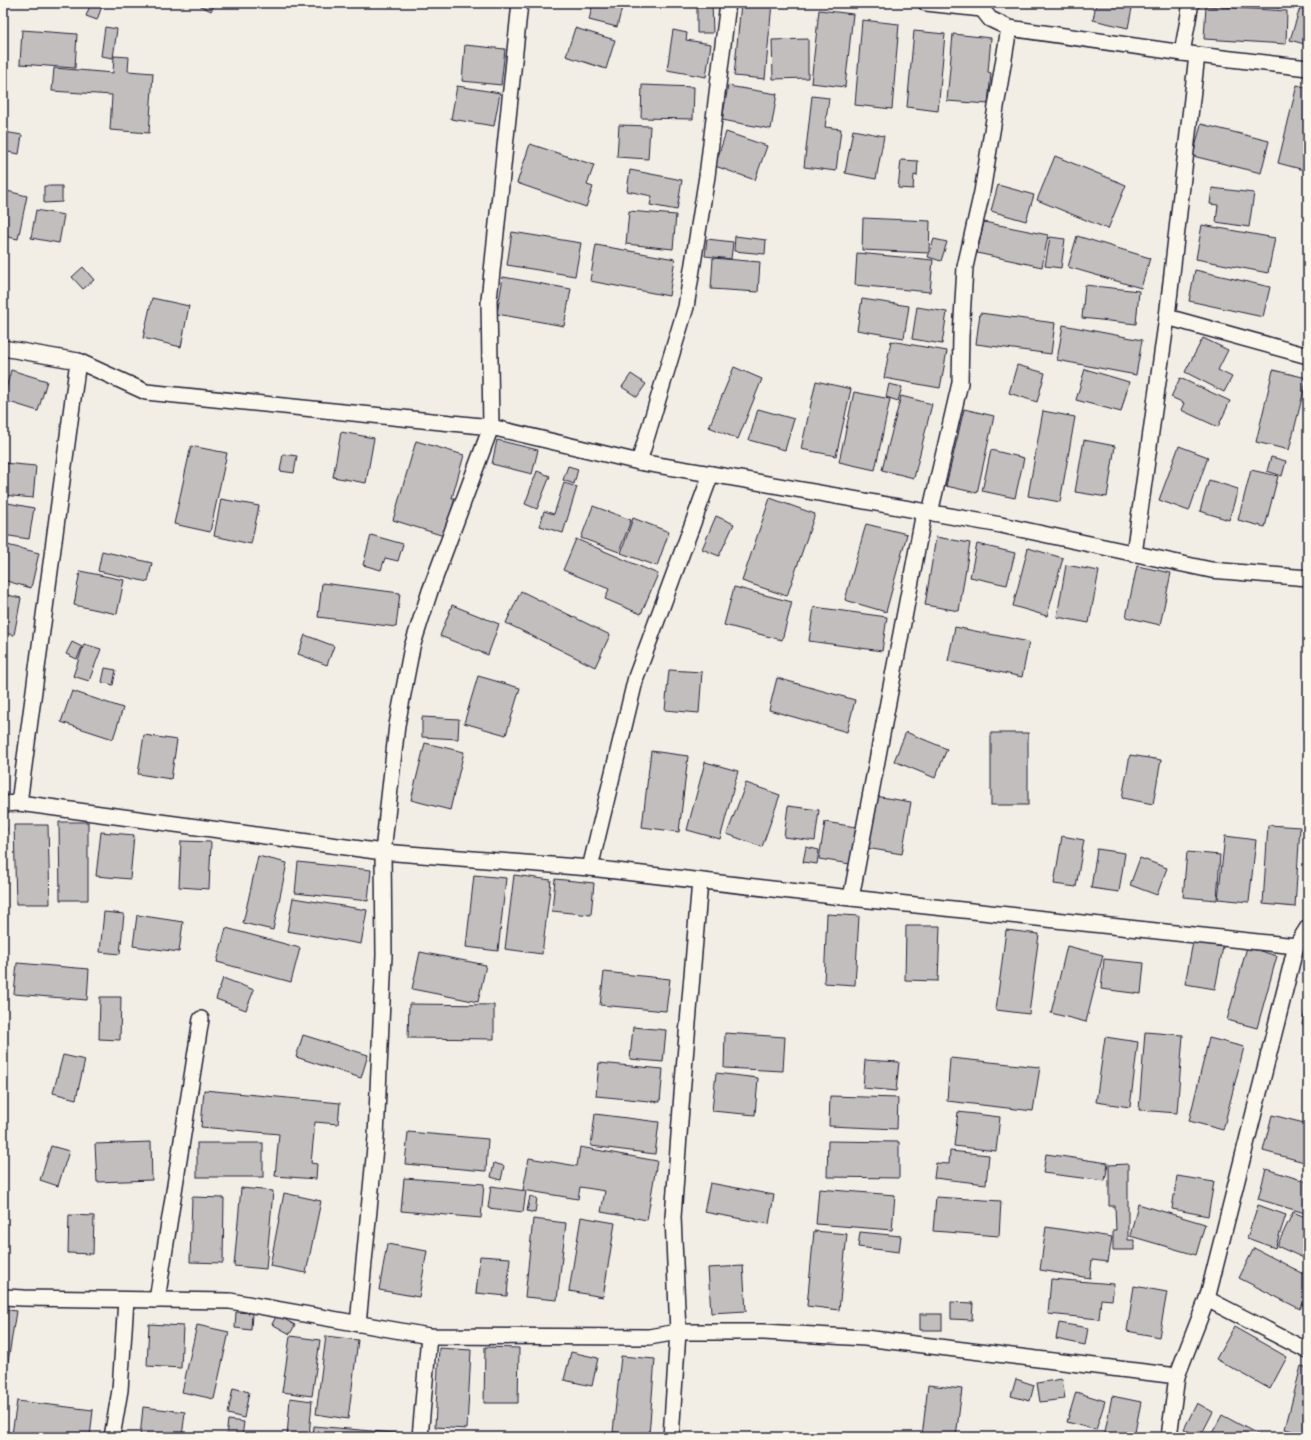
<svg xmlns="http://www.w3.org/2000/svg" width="1311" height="1440" font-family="'Gochi Hand',sans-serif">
<rect width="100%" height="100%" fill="#f2eee5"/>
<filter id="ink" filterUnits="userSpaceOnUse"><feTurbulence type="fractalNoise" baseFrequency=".025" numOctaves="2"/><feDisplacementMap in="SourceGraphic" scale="8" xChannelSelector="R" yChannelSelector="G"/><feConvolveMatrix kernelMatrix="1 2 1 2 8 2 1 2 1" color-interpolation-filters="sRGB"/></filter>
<g filter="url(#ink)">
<g fill="#c2bebe" stroke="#22223b">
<polygon points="91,3 95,3 102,6 97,20 86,16"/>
<polygon points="195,3 216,3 211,11"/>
<polygon points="593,3 623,3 617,27 589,20"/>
<polygon points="697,3 712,3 713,33 697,33"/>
<polygon points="741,3 772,3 765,79 734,76"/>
<polygon points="1096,3 1133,3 1128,28 1093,20"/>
<polygon points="1251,3 1280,3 1279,8"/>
<polygon points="1206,6 1287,11 1286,44 1204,39"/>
<polygon points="1300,8 1308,11 1308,45 1290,40"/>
<polygon points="819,10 853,14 845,87 811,83"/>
<polygon points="862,20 899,24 892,109 855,105"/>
<polygon points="105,27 117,29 113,58 101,56"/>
<polygon points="575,28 615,40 606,69 566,56"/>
<polygon points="22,30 77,34 75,68 20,64"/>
<polygon points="673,30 687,33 686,40 711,44 706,77 667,70"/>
<polygon points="914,31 945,34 938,111 907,107"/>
<polygon points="953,34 991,38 988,72 991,73 988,104 947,101"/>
<polygon points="808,39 808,78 773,79 772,40"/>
<polygon points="465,45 505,49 501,85 462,81"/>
<polygon points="114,56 129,57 128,71 153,73 149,133 110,130 112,95 52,91 54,68 113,73"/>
<polygon points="642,85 694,87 693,119 641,118"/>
<polygon points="1297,85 1308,88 1308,171 1278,163"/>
<polygon points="457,86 500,93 494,126 451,119"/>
<polygon points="728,86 777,94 771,129 722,120"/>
<polygon points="812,96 829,98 825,127 841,129 836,171 804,167"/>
<polygon points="1201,124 1269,141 1261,173 1193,156"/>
<polygon points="619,125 650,126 648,159 617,157"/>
<polygon points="853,130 884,136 876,179 845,173"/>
<polygon points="4,132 22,135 19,154 3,151"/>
<polygon points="726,132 767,146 755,180 715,166"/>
<polygon points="530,144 594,165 587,185 593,187 586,207 517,183"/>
<polygon points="1055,156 1126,185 1108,229 1037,200"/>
<polygon points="901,160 918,161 917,176 914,175 913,189 898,188"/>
<polygon points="630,170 682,180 677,210 650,205 652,196 627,191"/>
<polygon points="998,185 1034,195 1026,221 991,211"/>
<polygon points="44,186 62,186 62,202 44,203"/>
<polygon points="1212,188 1254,193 1249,227 1216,222 1218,205 1210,204"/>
<polygon points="3,190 27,196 18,239 3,236"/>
<polygon points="36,210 64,215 59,243 31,238"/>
<polygon points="629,211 676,215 673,249 626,244"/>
<polygon points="863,218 930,221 929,253 862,250"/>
<polygon points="984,222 1048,235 1042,267 977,253"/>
<polygon points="1202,225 1275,238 1268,273 1196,259"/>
<polygon points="512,232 581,243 575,276 507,265"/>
<polygon points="735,236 766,240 765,254 734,251"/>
<polygon points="1077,236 1150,258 1141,288 1068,267"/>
<polygon points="1050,237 1065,239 1061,268 1045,266"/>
<polygon points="707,239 733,242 731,259 705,256"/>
<polygon points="934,239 947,242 941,261 928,257"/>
<polygon points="596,245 675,259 669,296 590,281"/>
<polygon points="857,253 933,260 930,292 855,285"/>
<polygon points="713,258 760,262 758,292 711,289"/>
<polygon points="83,267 94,280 83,289 72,277"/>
<polygon points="1195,270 1270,287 1263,317 1189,301"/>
<polygon points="503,277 571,289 564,326 497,314"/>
<polygon points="1085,285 1139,291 1136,324 1082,318"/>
<polygon points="152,298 189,306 181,347 143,338"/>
<polygon points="862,299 909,306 904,338 857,330"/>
<polygon points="917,307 947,312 942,344 912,339"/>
<polygon points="980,313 1055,323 1051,354 976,344"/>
<polygon points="1063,325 1142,340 1136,375 1057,360"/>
<polygon points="1203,338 1228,350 1218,370 1232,377 1224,392 1185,372"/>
<polygon points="891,341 947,351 940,388 884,378"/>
<polygon points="1017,365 1045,373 1037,402 1009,393"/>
<polygon points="734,367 762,379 738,439 709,427"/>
<polygon points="1085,369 1129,382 1121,412 1076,400"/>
<polygon points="11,370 47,381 38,411 3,400"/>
<polygon points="1273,370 1307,378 1289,450 1256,442"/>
<polygon points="631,374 646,384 637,397 622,387"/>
<polygon points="1180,378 1230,401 1218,427 1181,410 1184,403 1171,397"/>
<polygon points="816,381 851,389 836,456 801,449"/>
<polygon points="889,384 902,387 898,401 886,397"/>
<polygon points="854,392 890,399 875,470 839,462"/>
<polygon points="901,396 932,404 914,478 882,470"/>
<polygon points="758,409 794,419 785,450 749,440"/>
<polygon points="964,409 994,416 977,493 946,486"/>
<polygon points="1043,411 1075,417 1060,502 1028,496"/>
<polygon points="341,432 374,438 366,483 333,477"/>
<polygon points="497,440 538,450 532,474 492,464"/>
<polygon points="1084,440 1115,446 1107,497 1075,492"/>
<polygon points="416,441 464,455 452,498 455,498 444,536 393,520"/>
<polygon points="191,446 227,453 210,532 174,524"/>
<polygon points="1179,446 1208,457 1189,511 1159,500"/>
<polygon points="991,450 1024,458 1015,498 982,491"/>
<polygon points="283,454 297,456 294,473 280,471"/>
<polygon points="1271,457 1286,461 1282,476 1267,471"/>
<polygon points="3,463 36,466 33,498 3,495"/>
<polygon points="568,466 578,469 574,484 563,480"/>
<polygon points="1251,470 1278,476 1265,527 1238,520"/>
<polygon points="537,471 550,476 537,509 525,504"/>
<polygon points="1209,480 1238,489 1229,520 1200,511"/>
<polygon points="564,483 577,487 563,533 540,526 544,511 554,514"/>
<polygon points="770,498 815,514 787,596 742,581"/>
<polygon points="221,499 259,506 251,544 214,536"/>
<polygon points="3,502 34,508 29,539 3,535"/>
<polygon points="593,506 631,520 619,552 581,538"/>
<polygon points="716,516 734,524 719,556 702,549"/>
<polygon points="633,518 669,532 657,566 621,553"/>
<polygon points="866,524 907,534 886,612 845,600"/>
<polygon points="371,535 403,544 398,561 385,558 381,570 363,565"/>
<polygon points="936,537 970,543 959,611 925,605"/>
<polygon points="576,539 658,574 641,614 605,599 609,589 563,570"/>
<polygon points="3,544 39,553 31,588 3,580"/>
<polygon points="977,544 1015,553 1007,585 970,577"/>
<polygon points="1028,548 1063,558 1047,616 1013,606"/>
<polygon points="102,551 152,563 148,582 98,571"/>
<polygon points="1066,565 1099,571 1089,623 1057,617"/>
<polygon points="1137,566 1171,573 1160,625 1126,617"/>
<polygon points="80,571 124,580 117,614 74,605"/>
<polygon points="322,583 400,593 396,627 318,617"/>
<polygon points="734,587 792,602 782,640 724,625"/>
<polygon points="521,591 610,635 595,667 506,623"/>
<polygon points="3,594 21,598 14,635 3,633"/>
<polygon points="452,605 499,624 488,655 440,636"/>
<polygon points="814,607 887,617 882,651 809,641"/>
<polygon points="955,627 1029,642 1022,677 948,661"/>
<polygon points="305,635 334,646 327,665 298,654"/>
<polygon points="72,642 82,647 77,659 66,654"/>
<polygon points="84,644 101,649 89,681 73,676"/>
<polygon points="105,668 116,670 113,685 102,682"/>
<polygon points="669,670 702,672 699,713 665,710"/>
<polygon points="478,676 520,688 506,735 464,723"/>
<polygon points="777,678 855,700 847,732 769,710"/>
<polygon points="72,691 123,708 113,739 61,722"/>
<polygon points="422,717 459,719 458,739 422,737"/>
<polygon points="906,732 947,749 935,778 894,761"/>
<rect x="991" y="733" width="37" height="72"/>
<polygon points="144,735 177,740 171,779 138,774"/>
<polygon points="425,743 464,752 450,810 411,800"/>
<polygon points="651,751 688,756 679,832 642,827"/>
<polygon points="1130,755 1161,760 1153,804 1122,798"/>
<polygon points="705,762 738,771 720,839 687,830"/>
<polygon points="746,783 780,795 762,847 727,834"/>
<polygon points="875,796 911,802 902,854 866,848"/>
<polygon points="788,806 819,810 815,841 784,837"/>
<polygon points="59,822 88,822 88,900 60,900"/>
<polygon points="825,822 856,827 850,864 819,859"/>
<polygon points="14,825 48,825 50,904 16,904"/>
<polygon points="1268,825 1300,827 1295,907 1263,904"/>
<polygon points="3,827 7,828 3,843"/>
<polygon points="101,832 134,835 130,879 96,876"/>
<polygon points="1062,836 1084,840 1076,887 1054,884"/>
<polygon points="1225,836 1256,840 1249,902 1218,899"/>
<polygon points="181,841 211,842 209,889 179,887"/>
<polygon points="806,847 819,850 817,864 803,862"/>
<polygon points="1097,849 1125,853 1119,892 1091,888"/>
<polygon points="1187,852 1220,855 1217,900 1183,897"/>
<polygon points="258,856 287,863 273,930 243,923"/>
<polygon points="1140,858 1167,868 1157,895 1130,885"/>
<polygon points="298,862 371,870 368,901 295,893"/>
<polygon points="474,875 506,878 498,951 466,947"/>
<polygon points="514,875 551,880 542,954 505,949"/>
<polygon points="555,879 594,883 591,915 552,911"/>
<polygon points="293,898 367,910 361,944 287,931"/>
<polygon points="104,912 124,914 120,954 100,952"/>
<polygon points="827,914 859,916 855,985 824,983"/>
<polygon points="137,915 183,922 179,952 133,946"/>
<polygon points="906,926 940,926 938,981 905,980"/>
<polygon points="226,928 300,948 291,982 217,962"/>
<polygon points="1006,930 1039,934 1029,1014 996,1010"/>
<polygon points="1193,942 1223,947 1215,989 1185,984"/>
<polygon points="1067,946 1103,955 1086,1022 1051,1013"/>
<polygon points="1247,947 1277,956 1257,1028 1227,1020"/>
<polygon points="420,952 486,965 478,1002 412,989"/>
<polygon points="1104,959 1144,963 1141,994 1101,989"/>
<polygon points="17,963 89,969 87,1000 14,994"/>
<polygon points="604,972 670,979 666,1011 600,1005"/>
<polygon points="223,978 254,990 246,1010 216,999"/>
<polygon points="100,997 121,997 120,1040 99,1039"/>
<polygon points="409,1004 494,1005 494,1039 408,1038"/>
<polygon points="1306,1008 1308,1008 1308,1025 1302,1024"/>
<polygon points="633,1027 666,1030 663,1062 630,1059"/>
<polygon points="1145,1032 1183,1035 1177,1113 1139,1110"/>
<polygon points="725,1033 785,1037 783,1071 724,1068"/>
<polygon points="303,1035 368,1055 361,1078 296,1057"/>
<polygon points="1105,1037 1138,1042 1130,1107 1096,1102"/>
<polygon points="1209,1038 1244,1047 1223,1130 1189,1121"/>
<polygon points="63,1055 85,1060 76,1099 53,1093"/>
<polygon points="950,1058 1040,1067 1033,1111 947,1101"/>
<polygon points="865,1060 899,1062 896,1091 863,1088"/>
<polygon points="599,1063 663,1069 660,1102 596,1096"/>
<polygon points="716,1073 758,1078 755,1115 712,1111"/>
<polygon points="204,1090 340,1103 338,1124 315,1122 311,1163 317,1164 316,1179 275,1176 279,1134 201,1127"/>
<polygon points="830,1096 898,1098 897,1129 829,1126"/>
<polygon points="958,1112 1000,1117 996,1151 954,1146"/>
<polygon points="595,1114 659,1122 655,1154 591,1146"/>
<polygon points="1272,1115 1308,1124 1308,1163 1263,1151"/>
<polygon points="408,1132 488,1139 486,1171 405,1164"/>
<polygon points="828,1141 899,1142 899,1178 827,1177"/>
<polygon points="151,1142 152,1180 97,1182 95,1144"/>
<rect x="197" y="1143" width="66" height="34"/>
<polygon points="51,1146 69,1151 58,1186 40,1180"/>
<polygon points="580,1147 657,1161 647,1220 601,1212 605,1191 580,1187 578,1199 523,1190 529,1158 577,1166"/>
<polygon points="950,1151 989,1155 986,1184 934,1178 936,1163 949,1164"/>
<polygon points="1046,1154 1108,1163 1105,1181 1043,1173"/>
<polygon points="494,1163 504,1166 501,1180 491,1177"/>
<polygon points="1128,1164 1128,1240 1134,1240 1134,1250 1113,1250 1113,1230 1116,1230 1115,1206 1109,1206 1109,1165"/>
<polygon points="1266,1169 1308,1182 1308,1214 1258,1199"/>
<polygon points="1177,1176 1214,1182 1208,1216 1172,1209"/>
<polygon points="404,1178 484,1184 481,1218 401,1211"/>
<polygon points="710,1183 774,1195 769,1224 704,1212"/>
<polygon points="491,1186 526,1191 523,1212 488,1208"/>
<polygon points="241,1188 273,1191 266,1269 234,1266"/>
<polygon points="819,1189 895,1195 892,1230 816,1224"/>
<polygon points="284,1193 321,1201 306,1273 270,1266"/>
<polygon points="530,1196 537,1198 535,1213 527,1211"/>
<polygon points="192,1197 224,1198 223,1263 190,1262"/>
<polygon points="936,1197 1001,1201 999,1236 933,1231"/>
<polygon points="1138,1204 1205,1224 1196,1255 1130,1236"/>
<polygon points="1258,1205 1286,1215 1275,1248 1247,1238"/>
<polygon points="1293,1212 1308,1218 1308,1260 1277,1246"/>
<polygon points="69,1215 94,1216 93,1254 68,1253"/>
<polygon points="581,1217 615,1223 603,1297 569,1291"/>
<polygon points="533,1219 566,1223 557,1300 525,1297"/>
<polygon points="1046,1227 1112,1237 1108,1262 1092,1260 1090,1278 1040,1270"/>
<polygon points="814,1231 847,1234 839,1310 807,1306"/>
<polygon points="860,1232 901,1236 899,1252 858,1247"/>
<polygon points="387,1244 427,1251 419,1297 379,1290"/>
<polygon points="1254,1248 1308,1276 1308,1295 1300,1309 1239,1278"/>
<polygon points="480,1256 510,1258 507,1296 476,1293"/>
<polygon points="743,1266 746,1311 711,1313 708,1268"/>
<polygon points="1051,1279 1114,1284 1112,1300 1101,1299 1099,1319 1048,1314"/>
<polygon points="1134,1286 1167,1292 1159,1337 1127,1331"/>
<polygon points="951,1302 973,1303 972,1320 951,1319"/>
<polygon points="3,1309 16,1311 4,1388 3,1388"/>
<polygon points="236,1312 252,1313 251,1330 235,1328"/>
<rect x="920" y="1314" width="22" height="16"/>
<polygon points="277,1315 295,1325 290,1334 272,1324"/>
<polygon points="1059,1323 1088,1328 1085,1345 1056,1339"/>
<polygon points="149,1324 183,1326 181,1368 147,1366"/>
<polygon points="197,1325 229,1332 214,1399 182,1392"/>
<polygon points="1234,1327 1287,1357 1270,1389 1216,1359"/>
<polygon points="290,1336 320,1340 312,1396 282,1392"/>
<polygon points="326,1336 358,1340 348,1419 316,1414"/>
<polygon points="485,1347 519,1348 518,1403 484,1403"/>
<polygon points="439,1348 471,1350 467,1429 435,1427"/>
<polygon points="571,1352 598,1358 592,1386 564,1380"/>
<polygon points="621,1356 655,1359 649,1435 613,1432"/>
<polygon points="1301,1366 1308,1368 1308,1435 1285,1429"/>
<polygon points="1016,1379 1034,1385 1030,1401 1011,1396"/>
<polygon points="1062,1379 1065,1399 1040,1402 1037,1383"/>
<polygon points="928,1385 962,1389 956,1437 922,1437"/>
<polygon points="233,1388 249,1392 244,1418 228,1414"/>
<polygon points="1076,1392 1105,1401 1096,1430 1067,1422"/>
<polygon points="1112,1396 1141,1402 1134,1437 1104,1437"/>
<polygon points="290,1398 312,1401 309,1437 287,1437"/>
<polygon points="17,1401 93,1410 90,1437 42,1437 12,1434"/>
<polygon points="1197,1403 1213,1412 1200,1437 1184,1429"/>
<polygon points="143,1407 185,1412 182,1437 140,1437"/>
<polygon points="1222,1415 1263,1437 1210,1437"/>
<polygon points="228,1420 244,1422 242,1437 226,1437"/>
<polygon points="314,1426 395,1433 395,1437 313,1437"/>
</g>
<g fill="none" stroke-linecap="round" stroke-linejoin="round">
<g stroke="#22223b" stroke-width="18">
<g id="minor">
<polyline points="926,3 982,9"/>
<polyline points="982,3 982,9 990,19 1009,28 1197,55 1308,68"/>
<polyline points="1182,53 1191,3"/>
<polyline points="1167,317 1308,356"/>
<polyline points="3,348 78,361 146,392 491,427 639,462 711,474 1001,525 1211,570 1308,578"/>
<polyline points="639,462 686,307 707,176 728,3"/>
<polyline points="930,513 960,383 961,336 965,267 982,192 1009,28"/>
<polyline points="1134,554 1167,317 1197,55"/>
<polyline points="19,803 78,361"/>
<polyline points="3,804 19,803 383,852 590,868 851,898 1296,946"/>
<polyline points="590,868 636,677 711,474"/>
<polyline points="851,898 924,512"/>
<polyline points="3,1297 24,1298 230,1301 429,1336 649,1337 678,1332 764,1332 865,1338 1177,1376"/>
<polyline points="1207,1299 1308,1351"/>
<polyline points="157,1300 201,1019"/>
<polyline points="358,1324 376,1137 384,955 383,852 397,725 412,647 430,591 491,427 489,300 520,3"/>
<polyline points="112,1437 120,1390 126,1300"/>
<polyline points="420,1437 429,1336"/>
<polyline points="671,1437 678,1332 673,1217 682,1094 700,881"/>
<polyline points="1169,1437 1177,1376 1207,1299 1296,946 1308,927"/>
</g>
</g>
<use href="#minor" stroke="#fbf7ec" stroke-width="15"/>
</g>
</g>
<rect width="1311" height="1440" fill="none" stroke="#fbf7ec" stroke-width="16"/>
<rect x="8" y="8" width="1295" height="1424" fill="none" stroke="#22223b" stroke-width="1.5" filter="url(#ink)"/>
</svg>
